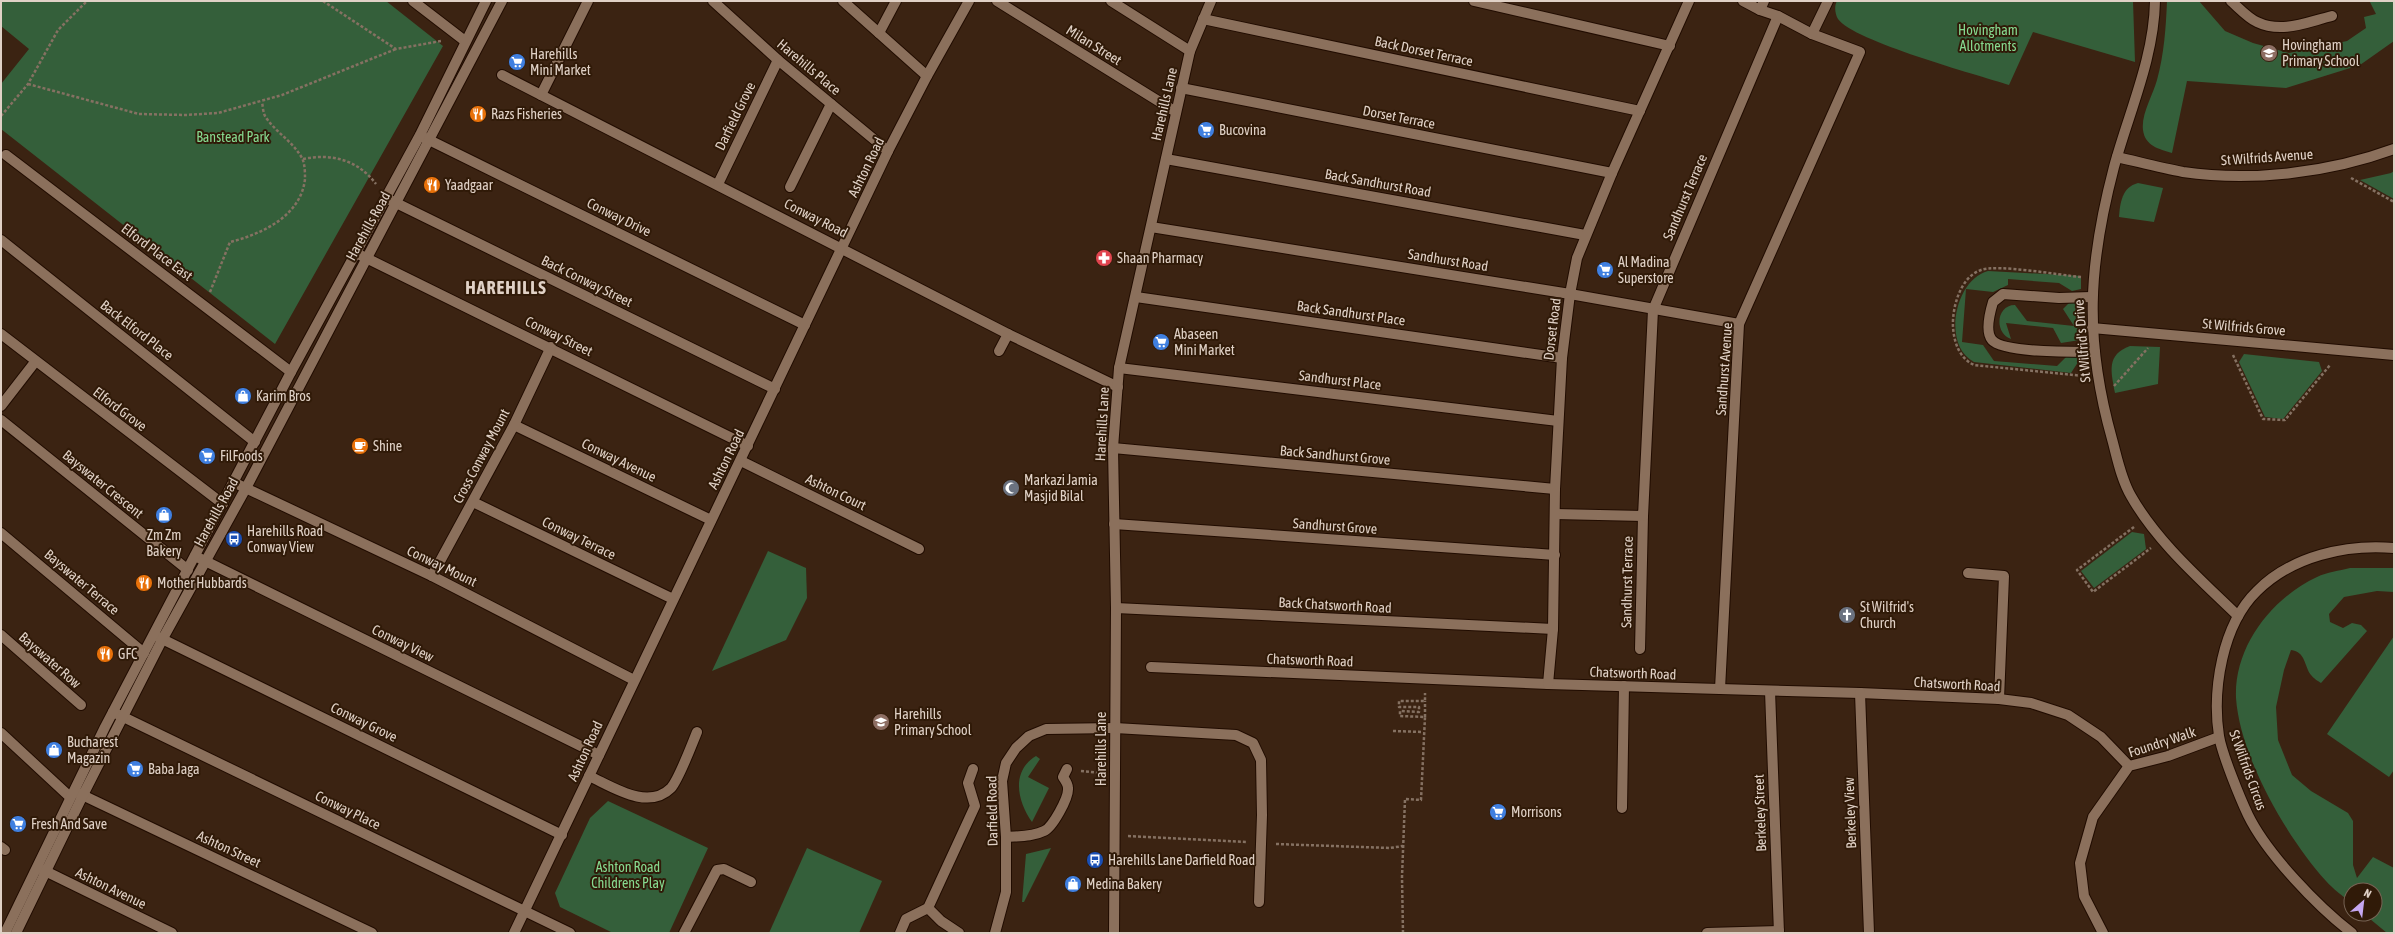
<svg xmlns="http://www.w3.org/2000/svg" width="2395" height="934" font-family="'Asap Condensed',sans-serif">
<rect width="100%" height="100%" fill="#3b2312"/>
<g fill="#345f3a">
<polygon points="1,1 386,1 443,46 275,344 1,129 1,84 29,49 1,26"/>
<path d="M1837,1H2133L2135,62L2033,32L2009,85C1978,75 1853,41 1838,19C1835,14 1834,6 1837,1Z"/>
<path d="M2167,1H2199L2225,31L2253,43L2289,53L2347,41L2366,28L2364,17L2376,14L2370,2L2394,1V41L2360,65L2286,88L2187,81L2172,153C2159,149 2145,146 2143,130C2141,114 2153,95 2157,80C2164,55 2166,27 2167,1Z"/>
<polygon points="2394,171 2394,199 2360,180 2391,173"/>
<path d="M2138,183L2163,188L2154,222L2119,217C2120,203 2122,187 2138,183Z"/>
<path d="M1988,271L2081,276V289L2072,291L2059,283L2008,279V285L1993,292L1966,289L1962,342L1983,345L1994,361L2057,366L2067,356L2080,354V359L2071,373L1974,362C1942,346 1954,280 1988,271Z"/>
<path d="M2071,301L2081,302L2080,340L2061,343L2053,328L2006,323L2011,339C1994,333 1996,305 2015,305L2027,321L2074,326L2063,309Z"/>
<path d="M2130,346L2160,347L2158,384L2115,393C2111,371 2106,355 2130,346Z"/>
<polygon points="2244,354 2319,362 2322,371 2283,419 2265,417 2239,362"/>
<polygon points="2132,532 2144,534 2146,549 2094,588 2081,571"/>
<polygon points="768,551 806,568 807,598 786,640 712,671"/>
<path d="M2350,568H2394V592L2377,591L2344,597L2329,614L2330,622L2343,628L2352,623L2361,625L2367,631L2321,683C2318,681 2313,678 2311,675C2304,666 2306,652 2291,650L2284,670L2276,707L2278,740L2292,775L2311,791L2348,813L2353,821V865L2357,878L2373,857L2394,868V933H2387L2364,914H2375V890H2351V903C2343,896 2333,889 2326,881C2287,838 2240,757 2236,698C2234,646 2272,598 2317,577C2327,572 2339,571 2350,568Z"/>
<polygon points="2394,636 2394,770 2389,777 2327,734"/>
<path d="M1036,756L1040,759L1028,777L1049,788L1032,822C1018,802 1010,772 1036,756Z"/>
<polygon points="608,801 708,848 669,933 613,933 560,907 555,893 590,818"/>
<polygon points="807,848 882,881 859,933 769,933"/>
<polygon points="1051,848 1024,902 1022,902 1026,854"/>
</g>
<g fill="none" stroke-linecap="round" stroke-linejoin="round">
<g stroke="#210c00" stroke-width="12">
<g id="service">
<polyline points="843,1 927,76"/>
<polyline points="1111,1 1190,51"/>
<path d="M2231,1C2239,8 2248,18 2257,22C2282,34 2307,22 2332,16"/>
<polyline points="1760,10 1764,1"/>
<polyline points="1203,19 1640,111"/>
<polyline points="879,33 896,1"/>
<polyline points="541,95 588,1"/>
<polyline points="1166,159 1585,235"/>
<polyline points="790,187 831,104"/>
<polyline points="386,198 775,389"/>
<polyline points="1,240 255,442"/>
<polyline points="1136,297 1562,358"/>
<path d="M2091,297L2059,298L2003,294L1993,302C1990,312 1985,332 1992,340C2003,353 2076,352 2095,352"/>
<polyline points="999,351 1008,334"/>
<polyline points="1113,448 1555,489"/>
<polyline points="1116,608 1553,629"/>
<polyline points="1640,649 1643,516"/>
<polyline points="1115,728 1236,735 1253,743 1261,760 1262,815 1259,902"/>
<path d="M589,776C613,787 648,811 671,788C679,779 692,744 697,732"/>
<polyline points="1622,808 1624,686"/>
<path d="M1006,837C1019,836 1032,837 1044,831C1052,828 1069,798 1068,788C1068,784 1065,780 1063,777L1067,769"/>
<polyline points="928,908 941,921 959,933"/>
<polyline points="684,933 717,870 724,869 751,882"/>
<polyline points="900,933 906,919 928,908 975,806 968,783 973,769"/>
</g>
</g>
<g stroke="#210c00" stroke-width="12">
<g id="minor">
<polyline points="413,1 465,41"/>
<polyline points="713,1 778,60 888,151"/>
<polyline points="997,1 1176,112"/>
<polyline points="1474,1 1670,46"/>
<polyline points="1812,34 1828,1"/>
<polyline points="502,75 1008,334 1118,387"/>
<polyline points="1181,88 1612,173"/>
<polyline points="421,136 805,325"/>
<polyline points="6,155 291,372"/>
<path d="M2117,157C2139,162 2161,168 2183,172C2251,182 2329,173 2394,149"/>
<polyline points="718,184 778,60"/>
<polyline points="1151,227 1570,294 1739,324"/>
<polyline points="356,253 748,446"/>
<polyline points="2092,328 2394,355"/>
<polyline points="1,334 223,504"/>
<polyline points="1119,368 1558,421"/>
<polyline points="1,406 35,362"/>
<polyline points="1,420 188,570"/>
<polyline points="514,425 711,520"/>
<polyline points="741,461 919,549"/>
<polyline points="235,483 432,576 634,680"/>
<polyline points="473,502 673,599"/>
<polyline points="1555,514 1643,516 1653,310 1778,16"/>
<polyline points="1114,524 1555,555"/>
<polyline points="1,533 144,653"/>
<polyline points="195,556 599,755"/>
<polyline points="1968,573 2004,576 1999,699"/>
<polyline points="432,576 514,425 551,347"/>
<polyline points="1,635 81,705"/>
<polyline points="156,636 562,835"/>
<polyline points="1151,667 1548,684 1860,693 1999,699 2031,703 2068,715 2101,737 2129,766"/>
<polyline points="1548,684 1553,629 1555,489 1562,358 1570,294 1577,258 1612,173 1689,1"/>
<polyline points="1720,689 1739,324 1860,52 1812,34 1778,16 1760,10 1743,1"/>
<polyline points="1770,691 1779,933"/>
<polyline points="1860,693 1869,933"/>
<polyline points="113,712 570,933"/>
<polyline points="1,733 70,797"/>
<polyline points="76,792 372,933"/>
<polyline points="1,847 5,850"/>
<polyline points="39,868 172,933"/>
<polyline points="514,933 888,151 927,76 969,1"/>
<polyline points="995,933 1006,892 1006,837 1002,781 1006,763 1016,748 1029,736 1046,729 1115,728"/>
<polyline points="1707,933 1779,931"/>
<polyline points="2103,933 2084,896 2080,863 2093,817 2129,766 2168,756 2219,737"/>
</g>
</g>
<g stroke="#210c00" stroke-width="12">
<g id="tertiary">
<path d="M2155,1C2154,58 2129,112 2114,167C2088,266 2084,339 2112,439C2117,457 2121,479 2131,496C2157,542 2201,580 2238,616"/>
<polyline points="5,933 105,727 291,372 420,135 486,1"/>
<polyline points="16,933 83,795 162,640 246,488 502,1"/>
<path d="M2352,933C2318,907 2267,854 2248,815C2240,798 2222,754 2219,736C2212,690 2222,625 2257,591C2292,556 2346,544 2394,548"/>
</g>
</g>
<g stroke="#210c00" stroke-width="12">
<polyline id="secondary" points="1114,933 1116,608 1113,448 1119,368 1190,51 1211,1"/>
</g>
<g stroke="#857162" stroke-width="2.5" stroke-dasharray="3 2" stroke-linecap="butt">
<polyline points="323,1 396,49 441,41"/>
<polyline points="28,84 139,114 185,115 218,113 282,95 396,49"/>
<polyline points="1,116 28,84 58,30 87,1"/>
<path d="M303,159C332,153 358,160 376,184"/>
<polyline points="2351,178 2394,202"/>
<path d="M2081,277C2059,275 1998,264 1981,270C1960,277 1952,308 1953,327C1954,342 1959,358 1974,365L2084,376"/>
<path d="M210,292L230,242C262,234 301,216 305,179C305,173 305,164 302,158C293,142 277,133 267,119C263,115 263,107 262,102"/>
<polyline points="2233,355 2263,419 2285,420 2330,365"/>
<polyline points="2114,386 2148,348"/>
<polyline points="2134,527 2077,570 2093,592 2151,548"/>
<polyline points="1425,717 1425,701"/>
<polyline points="1393,731 1423,732"/>
<polyline points="1081,771 1100,773"/>
<polyline points="1128,836 1247,842"/>
<polyline points="1276,844 1390,848 1403,846"/>
<polyline points="1403,933 1402,877 1405,799 1421,800 1425,717 1400,716 1400,711 1419,712 1419,707 1399,707 1399,701 1425,701 1425,693"/>
</g>
<use href="#service" stroke="#8b705c" stroke-width="10"/>
<use href="#minor" stroke="#8b705c" stroke-width="10"/>
<use href="#tertiary" stroke="#8b705c" stroke-width="10"/>
<use href="#secondary" stroke="#8b705c" stroke-width="10"/>
</g>
<defs>
<g id="school-disc" transform="scale(0.9)"><circle r="9.5" fill="#8d6e63" stroke="#301a08"/><path d="M0-5L7-2L0 1L-7-2ZM-4 1L0 2.5L4 1V4Q0 6-4 4Z" fill="#fff"/></g>
<g id="supermarket-disc" transform="scale(0.9)"><circle r="9.5" fill="#3f7fe0" stroke="#301a08"/><path d="M-6-5.5h2.5l.6 2H6L4.5 2H-2.5L-4.4-4H-6ZM-1.5 3.2a1.3 1.3 0 1 0 .1 0ZM3 3.2a1.3 1.3 0 1 0 .1 0Z" fill="#fff"/></g>
<g id="restaurant-disc" transform="scale(0.9)"><circle r="9.5" fill="#e8710a" stroke="#301a08"/><path d="M-5-6h1v4h1v-4h1v4h1v-4h1v5L-1.5 .5V6h-2V.5L-5-1ZM5-6V6H3V1.5H1.5Q1.5-4 5-6Z" fill="#fff"/></g>
<g id="pharmacy-disc" transform="scale(0.9)"><circle r="9.5" fill="#e0444e" stroke="#301a08"/><path d="M-2-6h4v4h4v4h-4v4h-4v-4h-4v-4h4Z" fill="#fff"/></g>
<g id="shop-disc" transform="scale(0.9)"><circle r="9.5" fill="#3f7fe0" stroke="#301a08"/><path d="M-5-2.5h2.3a2.7 3.5 0 0 1 5.4 0H5L5.5 6h-11ZM-1.5-2.5h3a1.5 2.3 0 0 0-3 0Z" fill="#fff"/></g>
<g id="cafe-disc" transform="scale(0.9)"><circle r="9.5" fill="#e8710a" stroke="#301a08"/><path d="M-5.5-4.5H6V0H3Q3 3.5 0 3.5H-2.5Q-5.5 3.5-5.5 0ZM3-3.2v2h1.7v-2ZM-6 4.5H4V6H-6Z" fill="#fff"/></g>
<g id="mosque-disc" transform="scale(0.9)"><circle r="9.5" fill="#6b7280" stroke="#301a08"/><path d="M3.5-4.9A6 6 0 1 0 3.5 4.9A5 5 0 1 1 3.5-4.9Z" fill="#fff"/></g>
<g id="bus-disc" transform="scale(0.9)"><circle r="9.5" fill="#1a4fb4" stroke="#301a08"/><path d="M-5-6H5V4H4V6H2V4H-2V6H-4V4H-5ZM-3.5-4V0h7V-4ZM-3.5 1.2v1.5H-2V1.2ZM2 1.2v1.5H3.5V1.2Z" fill="#fff"/></g>
<g id="church-disc" transform="scale(0.9)"><circle r="9.5" fill="#6b7280" stroke="#301a08"/><path d="M-1.2-6h2.4v3.5h3.3v2.4h-3.3V6h-2.4V-.1h-3.3v-2.4h3.3Z" fill="#fff"/></g>
</defs>
<g fill-rule="evenodd">
<use href="#school-disc" x="2269" y="53"/>
<use href="#supermarket-disc" x="517" y="62"/>
<use href="#restaurant-disc" x="478" y="114"/>
<use href="#supermarket-disc" x="1206" y="130"/>
<use href="#restaurant-disc" x="432" y="185"/>
<use href="#pharmacy-disc" x="1104" y="258"/>
<use href="#supermarket-disc" x="1605" y="270"/>
<use href="#supermarket-disc" x="1161" y="342"/>
<use href="#shop-disc" x="243" y="396"/>
<use href="#cafe-disc" x="360" y="446"/>
<use href="#supermarket-disc" x="207" y="456"/>
<use href="#mosque-disc" x="1011" y="488"/>
<use href="#shop-disc" x="164" y="515"/>
<use href="#bus-disc" x="234" y="539"/>
<use href="#restaurant-disc" x="144" y="583"/>
<use href="#church-disc" x="1847" y="615"/>
<use href="#restaurant-disc" x="105" y="654"/>
<use href="#school-disc" x="881" y="722"/>
<use href="#shop-disc" x="54" y="750"/>
<use href="#supermarket-disc" x="135" y="769"/>
<use href="#supermarket-disc" x="1498" y="812"/>
<use href="#supermarket-disc" x="18" y="824"/>
<use href="#bus-disc" x="1095" y="860"/>
<use href="#shop-disc" x="1073" y="884"/>
</g>
<g text-anchor="middle" dominant-baseline="central" stroke-width="4" stroke-linejoin="round" paint-order="stroke">
<g font-size="14" fill="#86da90" stroke="#301a08">
<text x="1988" y="30">Hovingham<tspan x="1988" dy="16">Allotments</tspan></text>
<text x="233" y="137">Banstead Park</text>
<text x="628" y="867">Ashton Road<tspan x="628" dy="16">Childrens Play</tspan></text>
</g>
<g font-size="14" fill="#e0d1c6" stroke="#301a08">
<text transform="translate(1094 45) rotate(32)">Milan Street</text>
<text transform="translate(1424 51) rotate(12)">Back Dorset Terrace</text>
<text transform="translate(809 67) rotate(40)">Harehills Place</text>
<text transform="translate(1164 104) rotate(-77)">Harehills Lane</text>
<text transform="translate(735 116) rotate(-64)">Darfield Grove</text>
<text transform="translate(1399 117) rotate(11)">Dorset Terrace</text>
<text transform="translate(2267 157) rotate(-4)">St Wilfrids Avenue</text>
<text transform="translate(866 167) rotate(-64)">Ashton Road</text>
<text transform="translate(1378 183) rotate(10)">Back Sandhurst Road</text>
<text transform="translate(1685 197) rotate(-67)">Sandhurst Terrace</text>
<text transform="translate(619 217) rotate(26)">Conway Drive</text>
<text transform="translate(816 218) rotate(27)">Conway Road</text>
<text transform="translate(368 226) rotate(-61)">Harehills Road</text>
<text transform="translate(157 252) rotate(37)">Elford Place East</text>
<text transform="translate(1448 260) rotate(9)">Sandhurst Road</text>
<text transform="translate(587 281) rotate(26)">Back Conway Street</text>
<text transform="translate(1351 313) rotate(8)">Back Sandhurst Place</text>
<text transform="translate(2244 327) rotate(5)">St Wilfrids Grove</text>
<text transform="translate(1552 329) rotate(-83)">Dorset Road</text>
<text transform="translate(137 330) rotate(38)">Back Elford Place</text>
<text transform="translate(559 336) rotate(26)">Conway Street</text>
<text transform="translate(2082 341) rotate(-95)">St Wilfrid's Drive</text>
<text transform="translate(1724 369) rotate(-86)">Sandhurst Avenue</text>
<text transform="translate(1340 380) rotate(7)">Sandhurst Place</text>
<text transform="translate(120 409) rotate(37)">Elford Grove</text>
<text transform="translate(1102 424) rotate(-87)">Harehills Lane</text>
<text transform="translate(1335 455) rotate(5)">Back Sandhurst Grove</text>
<text transform="translate(481 456) rotate(-62)">Cross Conway Mount</text>
<text transform="translate(726 459) rotate(-64)">Ashton Road</text>
<text transform="translate(619 460) rotate(26)">Conway Avenue</text>
<text transform="translate(103 484) rotate(39)">Bayswater Crescent</text>
<text transform="translate(836 492) rotate(26)">Ashton Court</text>
<text transform="translate(216 512) rotate(-61)">Harehills Road</text>
<text transform="translate(1335 526) rotate(4)">Sandhurst Grove</text>
<text transform="translate(579 538) rotate(26)">Conway Terrace</text>
<text transform="translate(442 566) rotate(26)">Conway Mount</text>
<text transform="translate(82 582) rotate(40)">Bayswater Terrace</text>
<text transform="translate(1627 582) rotate(-89)">Sandhurst Terrace</text>
<text transform="translate(1335 605) rotate(3)">Back Chatsworth Road</text>
<text transform="translate(403 643) rotate(26)">Conway View</text>
<text transform="translate(50 660) rotate(41)">Bayswater Row</text>
<text transform="translate(1310 660) rotate(2)">Chatsworth Road</text>
<text transform="translate(1633 673) rotate(2)">Chatsworth Road</text>
<text transform="translate(1957 684) rotate(3)">Chatsworth Road</text>
<text transform="translate(364 722) rotate(26)">Conway Grove</text>
<text transform="translate(2162 742) rotate(-18)">Foundry Walk</text>
<text transform="translate(1101 749) rotate(-90)">Harehills Lane</text>
<text transform="translate(585 751) rotate(-65)">Ashton Road</text>
<text transform="translate(2248 770) rotate(70)">St Wilfrids Circus</text>
<text transform="translate(348 810) rotate(26)">Conway Place</text>
<text transform="translate(992 811) rotate(-91)">Darfield Road</text>
<text transform="translate(1760 813) rotate(-92)">Berkeley Street</text>
<text transform="translate(1850 813) rotate(-92)">Berkeley View</text>
<text transform="translate(229 849) rotate(25)">Ashton Street</text>
<text transform="translate(111 888) rotate(26)">Ashton Avenue</text>
</g>
<g font-size="14" fill="#e0d1c6" stroke="#301a08" text-anchor="start">
<text x="2282" y="45">Hovingham<tspan x="2282" dy="16">Primary School</tspan></text>
<text x="530" y="54">Harehills<tspan x="530" dy="16">Mini Market</tspan></text>
<text x="491" y="114">Razs Fisheries</text>
<text x="1219" y="130">Bucovina</text>
<text x="445" y="185">Yaadgaar</text>
<text x="1117" y="258">Shaan Pharmacy</text>
<text x="1618" y="262">Al Madina<tspan x="1618" dy="16">Superstore</tspan></text>
<text x="1174" y="334">Abaseen<tspan x="1174" dy="16">Mini Market</tspan></text>
<text x="256" y="396">Karim Bros</text>
<text x="373" y="446">Shine</text>
<text x="220" y="456">FilFoods</text>
<text x="1024" y="480">Markazi Jamia<tspan x="1024" dy="16">Masjid Bilal</tspan></text>
<text x="247" y="531">Harehills Road<tspan x="247" dy="16">Conway View</tspan></text>
<text x="164" y="535" text-anchor="middle">Zm Zm<tspan x="164" dy="16">Bakery</tspan></text>
<text x="157" y="583">Mother Hubbards</text>
<text x="1860" y="607">St Wilfrid's<tspan x="1860" dy="16">Church</tspan></text>
<text x="118" y="654">GFC</text>
<text x="894" y="714">Harehills<tspan x="894" dy="16">Primary School</tspan></text>
<text x="67" y="742">Bucharest<tspan x="67" dy="16">Magazin</tspan></text>
<text x="148" y="769">Baba Jaga</text>
<text x="1511" y="812">Morrisons</text>
<text x="31" y="824">Fresh And Save</text>
<text x="1108" y="860">Harehills Lane Darfield Road</text>
<text x="1086" y="884">Medina Bakery</text>
</g>
<g font-size="18" font-weight="bold" letter-spacing="1" fill="#e0d1c6" stroke="#301a08">
<text x="506" y="287">HAREHILLS</text>
</g>
</g>
<rect width="2395" height="934" fill="none" stroke="#e0d1c6" stroke-width="4"/>
<g transform="translate(2363 902) rotate(28)"><circle r="19" fill="#301a08" stroke="#766354"/>
<path d="M0-3L7 15L0 10L-7 15Z" fill="#c5a7f1"/>
<text y="-6" font-size="11" font-weight="bold" text-anchor="middle" fill="#e0d1c6">N</text>
</g>
</svg>
